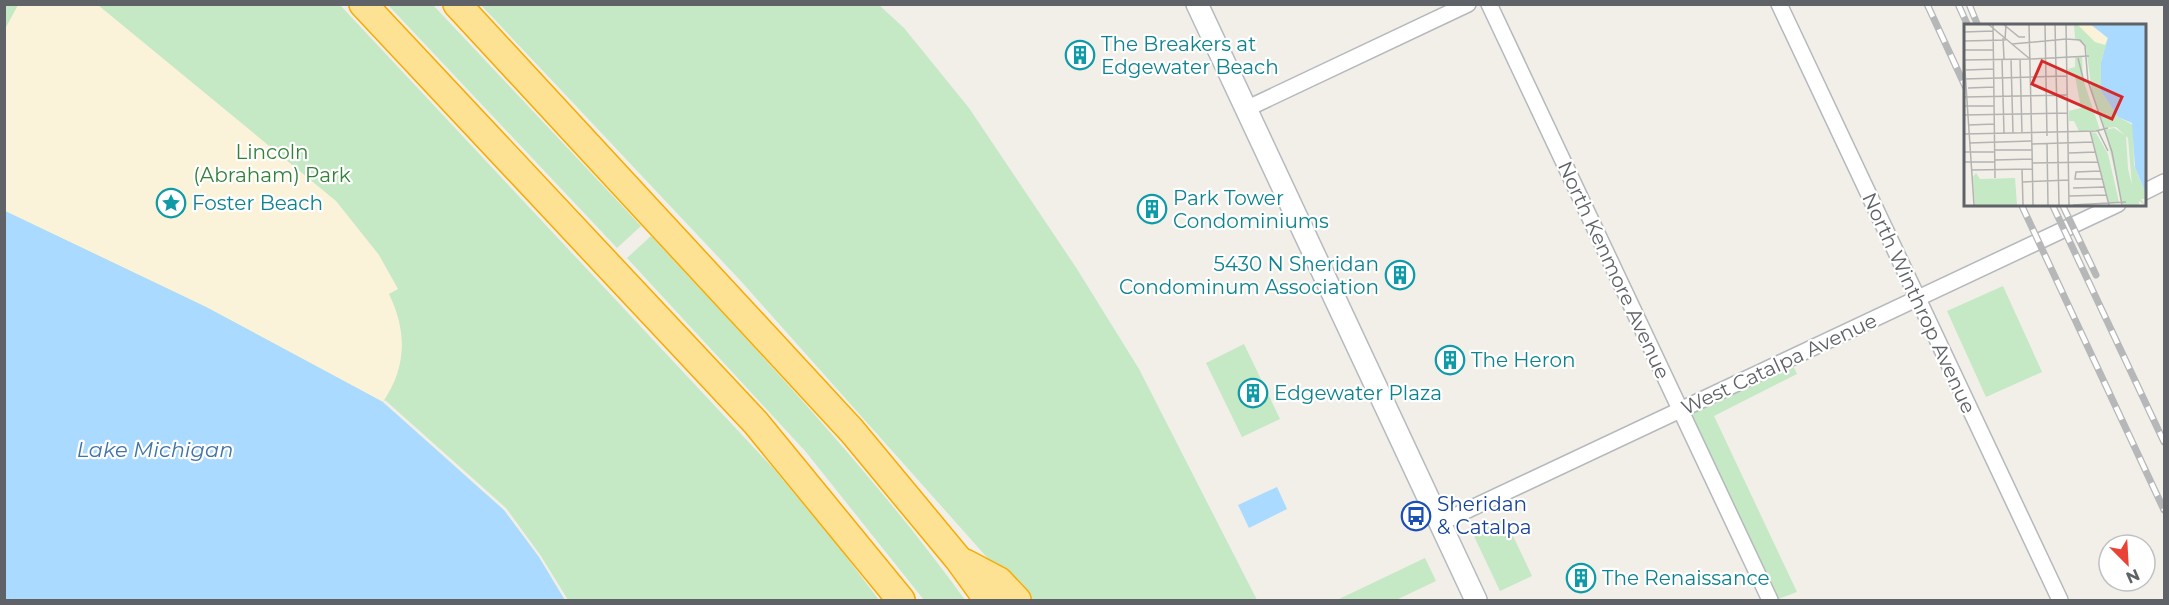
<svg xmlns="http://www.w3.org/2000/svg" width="2169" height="605" font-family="Montserrat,sans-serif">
<rect width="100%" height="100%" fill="#f1efe8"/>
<g fill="#c5e8c5">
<polygon points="5,5 340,5 773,468 838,546 879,600 565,600 553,580 383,402 5,211"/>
<polygon points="388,5 433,5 641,226 617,248"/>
<polygon points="481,5 879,5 904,28 969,108 1077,269 1139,369 1257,600 1025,600 739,279"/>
<path d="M651,236C760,354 871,470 965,600H924L806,452L627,258Z"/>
<polygon points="2003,286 2042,372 1986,397 1947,311"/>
<polygon points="1244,344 1280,419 1242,437 1206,363"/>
<polygon points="1793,366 1797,374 1714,416 1797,592 1775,600 1688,415"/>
<polygon points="1505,519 1532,576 1500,591 1473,534"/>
<polygon points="1425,558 1436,581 1396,600 1337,600"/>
</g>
<path fill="#fbf3d9" d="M18,5H98L336,201L379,255L398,289L389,294C407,331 407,367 383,402L206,307L5,211V29Z"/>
<g fill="#aadaff">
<polygon points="5,211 206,307 383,402 504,510 539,557 565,600 5,600"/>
<polygon points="1277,487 1287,509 1249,528 1238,505"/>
</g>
<polygon fill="#f1efe8" points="385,400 506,508 541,556 568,600 565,600 539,557 504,510 383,402"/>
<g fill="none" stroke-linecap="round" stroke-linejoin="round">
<g stroke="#b5b8bc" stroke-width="18">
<g id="minor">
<polyline points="1489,4 1770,600"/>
<polyline points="1779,4 2060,600"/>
<polyline points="1246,109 1468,4"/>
<polyline points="2144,192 2164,182"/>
<polyline points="1440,523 2118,204"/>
</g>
</g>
<g stroke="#b6babf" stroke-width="24">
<polyline id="secondary" points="1197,4 1476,600"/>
</g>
<g stroke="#f9ab00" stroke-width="30">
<g id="motorway">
<polyline points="363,4 756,423 901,600"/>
<polyline points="457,4 852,431 959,560 988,600"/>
<polyline points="965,563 999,581 1017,600"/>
</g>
</g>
<use href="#minor" stroke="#fff" stroke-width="15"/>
<use href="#secondary" stroke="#fff" stroke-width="21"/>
<use href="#motorway" stroke="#fde293" stroke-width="27"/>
<g stroke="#b6b7b8" stroke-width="7">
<g id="rail">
<polyline points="1927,4 1965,86"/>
<polyline points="1958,4 1968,26"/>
<polyline points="1969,4 1978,26"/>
<polyline points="2021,204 2164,510"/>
<polyline points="2052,204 2164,442"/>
<polyline points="2062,204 2096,275"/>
</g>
</g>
<use href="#rail" stroke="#fff" stroke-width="4.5" stroke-dasharray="14" stroke-linecap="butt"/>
</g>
<defs>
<g id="building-ring" transform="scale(1.5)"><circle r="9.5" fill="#fff" stroke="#0f9aa8" stroke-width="1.5"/><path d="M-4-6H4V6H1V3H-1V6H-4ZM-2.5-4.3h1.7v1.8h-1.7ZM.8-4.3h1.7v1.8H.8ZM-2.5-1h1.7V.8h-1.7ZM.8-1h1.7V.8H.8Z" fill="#0f9aa8"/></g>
<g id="sight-ring" transform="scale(1.5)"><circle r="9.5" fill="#fff" stroke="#0f9aa8" stroke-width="1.5"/><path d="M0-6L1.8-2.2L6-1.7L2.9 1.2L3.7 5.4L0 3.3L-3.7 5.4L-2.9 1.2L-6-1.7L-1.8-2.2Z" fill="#0f9aa8"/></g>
<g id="bus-ring" transform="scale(1.5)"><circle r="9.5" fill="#fff" stroke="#1a4fb4" stroke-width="1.5"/><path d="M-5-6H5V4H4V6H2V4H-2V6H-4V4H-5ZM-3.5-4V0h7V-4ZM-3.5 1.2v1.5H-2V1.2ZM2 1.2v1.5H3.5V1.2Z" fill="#1a4fb4"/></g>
</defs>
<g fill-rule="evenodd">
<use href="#building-ring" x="1080" y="55"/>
<use href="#sight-ring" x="171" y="203"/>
<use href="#building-ring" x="1152" y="209"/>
<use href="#building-ring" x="1400" y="275"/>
<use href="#building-ring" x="1450" y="360"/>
<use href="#building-ring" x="1253" y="393"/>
<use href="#bus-ring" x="1416" y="516"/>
<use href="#building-ring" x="1581" y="578"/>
</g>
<g text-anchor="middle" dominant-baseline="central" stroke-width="4.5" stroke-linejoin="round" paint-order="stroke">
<g font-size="20" fill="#0d838f" stroke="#fff" text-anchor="start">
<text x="1101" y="44">The Breakers at<tspan x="1101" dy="23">Edgewater Beach</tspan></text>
<text x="1173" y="198">Park Tower<tspan x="1173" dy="23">Condominiums</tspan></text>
<text x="192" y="203">Foster Beach</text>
<text x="1379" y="264" text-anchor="end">5430 N Sheridan<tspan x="1379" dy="23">Condominum Association</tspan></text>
<text x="1471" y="360">The Heron</text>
<text x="1274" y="393">Edgewater Plaza</text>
<text x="1602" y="578">The Renaissance</text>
</g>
<g font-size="20" fill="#348238" stroke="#fff">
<text x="272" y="152">Lincoln<tspan x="272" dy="23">(Abraham) Park</tspan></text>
</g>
<g font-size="20" fill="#5f6368" stroke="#fff">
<text transform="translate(1614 270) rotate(65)">North Kenmore Avenue</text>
<text transform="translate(1919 303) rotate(65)">North Winthrop Avenue</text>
<text transform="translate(1779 364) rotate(-25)">West Catalpa Avenue</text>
</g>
<g font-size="20" fill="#164399" stroke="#fff" text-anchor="start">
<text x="1437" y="504">Sheridan<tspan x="1437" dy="23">&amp; Catalpa</tspan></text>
</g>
<g font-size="21" font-style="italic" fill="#4174aa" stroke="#fff">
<text x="155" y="449">Lake Michigan</text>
</g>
</g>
<g transform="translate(1964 24)">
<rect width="182" height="182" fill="#f1efe8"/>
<path d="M110,0H126L137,11L147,7L137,37V67L154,93L169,101L170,141L181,168V175H177L181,181L175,177V181H159L141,106L150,104L162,112L164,145L168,161L164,114L152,103L140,104L128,68L122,23L111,14ZM111,33H118L119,55L136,106L115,107L110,97H105V87L117,84L111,52L104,51V45L111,43ZM127,108L132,109L144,130L155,178L145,179ZM12,149L16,155L51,154L53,181H11L9,153Z" fill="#c5e8c5"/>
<path d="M113,0H126L144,14L141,21L131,18Z" fill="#fbf3d9"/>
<path d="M126,0H181V168L171,143L168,99L154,93L137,67V38L144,14Z" fill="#aadaff"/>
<path fill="none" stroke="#b3b3b1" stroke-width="1.5" d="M24,0L66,35M29,0L31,154M39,0L55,13H61M65,0L68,126M81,0L83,112M91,0L95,181M102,0L105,181M0,8L29,7M39,14L40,35M102,15L116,16L121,22L124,57L148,128L158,181M0,17L41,16L42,0M48,20L102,15M0,26H29M0,32L10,181M114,34L120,58M38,35L40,109M47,35L49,109M56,35L58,109M66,35L125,32M0,36L65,35M2,46L30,45M0,55L103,52M4,64L30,63M0,73L104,71M0,82H30M0,91L104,89M4,101L31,100M126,107L145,181M134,107L144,127M0,110L132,107L144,104M5,119L67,117M83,119L84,181M68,120L129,118M68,123L69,181M31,126H68M0,128H31M105,129L131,128M31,136L68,135M0,138H31M68,139L134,138M58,145L59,181M7,146L68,145M136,147L112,148L111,155H139M58,158L105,156M109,164L141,163M105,172L143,171M109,181L162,178"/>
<path fill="#d62828" fill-opacity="0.15" stroke="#d62828" stroke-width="3" d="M78,37L158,73L148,95L68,60Z"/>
<rect width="182" height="182" fill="none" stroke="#5f6368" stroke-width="3"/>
</g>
<rect width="2169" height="605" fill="none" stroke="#5f6368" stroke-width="12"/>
<g transform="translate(2127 563) rotate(156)"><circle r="28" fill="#ffffff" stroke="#bfc1c3" stroke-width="1.5"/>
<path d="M0-4.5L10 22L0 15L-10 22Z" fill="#ea4335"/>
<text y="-9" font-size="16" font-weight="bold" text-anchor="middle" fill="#5f6368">N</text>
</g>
</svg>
